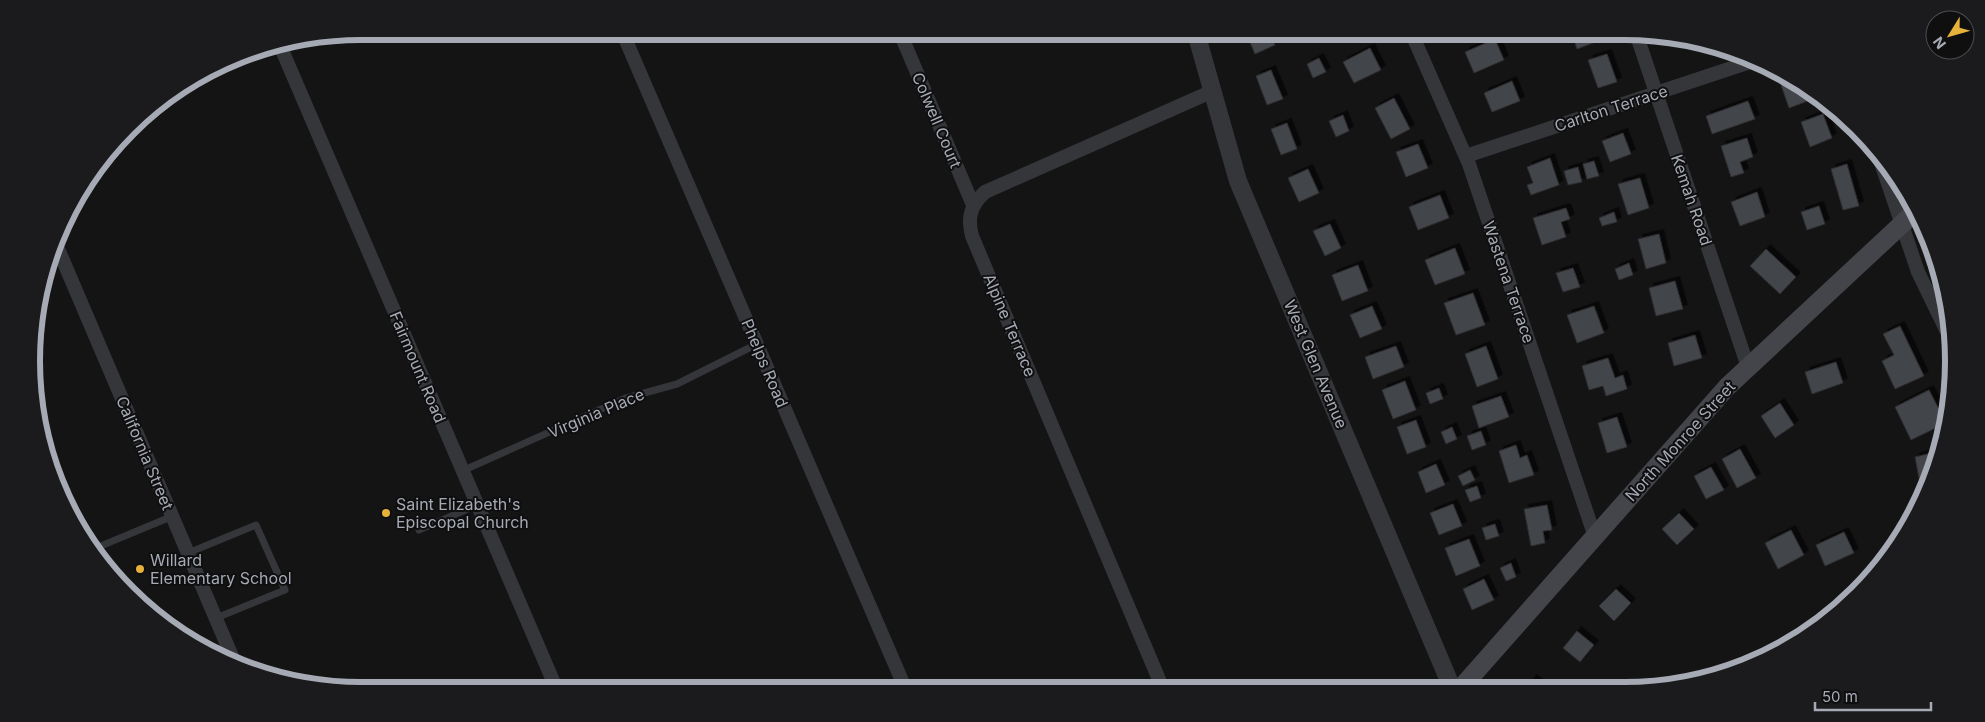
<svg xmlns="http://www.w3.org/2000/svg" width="1985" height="722" font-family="Inter,sans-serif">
<defs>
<filter id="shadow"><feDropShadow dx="4.5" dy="-4.5" stdDeviation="0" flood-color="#0009"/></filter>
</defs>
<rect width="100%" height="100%" fill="#141415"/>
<g fill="#434448" stroke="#2e2e31" filter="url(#shadow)">
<polygon points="1598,31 1601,40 1577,49 1571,32"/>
<polygon points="1246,33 1270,33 1275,45 1255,54"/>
<polygon points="1495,39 1504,60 1474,73 1465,52"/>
<polygon points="1370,48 1381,70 1354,83 1343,62"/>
<polygon points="1607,54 1617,82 1598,88 1588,60"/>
<polygon points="1319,58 1326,72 1313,78 1307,64"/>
<polygon points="1271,70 1283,99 1267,105 1256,76"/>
<polygon points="1794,80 1814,93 1816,98 1789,108 1781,85"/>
<polygon points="1512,81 1520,101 1492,112 1484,93"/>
<polygon points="1394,98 1410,129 1391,139 1375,108"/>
<polygon points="1748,101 1755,119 1712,134 1706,116"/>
<polygon points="1823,114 1832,138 1810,147 1801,122"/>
<polygon points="1343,115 1349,131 1336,137 1329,121"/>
<polygon points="1287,123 1297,149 1281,155 1271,129"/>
<polygon points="1623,133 1631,154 1610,162 1602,141"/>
<polygon points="1747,138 1753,157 1740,162 1744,173 1731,177 1721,146"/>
<polygon points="1418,144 1428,168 1406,177 1396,152"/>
<polygon points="1550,158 1559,185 1531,195 1527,185 1533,183 1527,167"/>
<polygon points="1594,161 1599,176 1587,179 1583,164"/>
<polygon points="1847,164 1859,206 1843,210 1831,169"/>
<polygon points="1578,167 1582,182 1568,185 1564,171"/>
<polygon points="1308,169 1319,193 1299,202 1288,178"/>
<polygon points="1640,178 1649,208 1628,215 1618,184"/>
<polygon points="1757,192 1765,217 1740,226 1731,202"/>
<polygon points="1440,195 1449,218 1418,230 1409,207"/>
<polygon points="1819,206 1825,224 1807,230 1801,212"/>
<polygon points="1566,208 1570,219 1561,222 1566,237 1542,245 1533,218"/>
<polygon points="1614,212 1617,222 1602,226 1599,218"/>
<polygon points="1330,224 1341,248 1325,256 1313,231"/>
<polygon points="1659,234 1666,263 1646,269 1638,239"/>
<polygon points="1455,248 1465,274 1435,285 1425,260"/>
<polygon points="1766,249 1796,277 1780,294 1750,266"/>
<polygon points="1629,263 1633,275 1619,280 1615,269"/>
<polygon points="1358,265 1368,291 1342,301 1332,275"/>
<polygon points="1573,268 1580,287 1563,292 1556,273"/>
<polygon points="1675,281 1683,309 1656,316 1649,288"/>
<polygon points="1473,293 1485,325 1456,335 1444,303"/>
<polygon points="1372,306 1382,329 1360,338 1350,315"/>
<polygon points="1594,306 1604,333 1577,343 1567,315"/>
<polygon points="1900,326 1924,376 1895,389 1882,361 1894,355 1883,334"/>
<polygon points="1695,335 1702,358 1674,366 1668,343"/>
<polygon points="1396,346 1404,367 1373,379 1365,357"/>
<polygon points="1486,346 1498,379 1477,387 1465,354"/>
<polygon points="1608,358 1615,378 1623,375 1627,389 1606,396 1603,386 1589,390 1582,366"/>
<polygon points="1836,362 1843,383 1812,394 1805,372"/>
<polygon points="1405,381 1416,410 1393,419 1382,390"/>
<polygon points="1439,388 1443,399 1430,404 1426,393"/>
<polygon points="1929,390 1946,423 1911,440 1895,407"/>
<polygon points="1501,396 1509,417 1479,428 1472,406"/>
<polygon points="1780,403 1794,425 1775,438 1761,416"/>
<polygon points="1617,417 1627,447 1607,453 1598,423"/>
<polygon points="1416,420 1426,447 1407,454 1397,427"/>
<polygon points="1452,427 1457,439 1446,444 1441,432"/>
<polygon points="1481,431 1486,445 1472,450 1467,436"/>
<polygon points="1516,445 1520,458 1527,455 1534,475 1509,483 1499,451"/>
<polygon points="1740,449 1756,478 1737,488 1722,459"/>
<polygon points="1940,451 1923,493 1922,494 1915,457"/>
<polygon points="1436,464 1445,485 1426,493 1418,472"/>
<polygon points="1711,467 1724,490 1706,499 1694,476"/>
<polygon points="1470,470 1475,480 1463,486 1458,476"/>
<polygon points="1477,486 1481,498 1470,502 1465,490"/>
<polygon points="1453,504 1462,526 1439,535 1430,513"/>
<polygon points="1547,505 1552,530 1543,531 1545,543 1531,546 1524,509"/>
<polygon points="1679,513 1694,529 1677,545 1662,529"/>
<polygon points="1495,524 1499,536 1486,540 1482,528"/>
<polygon points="1791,530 1804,555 1778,569 1765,543"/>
<polygon points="1844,532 1854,553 1825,566 1816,545"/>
<polygon points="1469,539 1480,566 1456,576 1445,548"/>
<polygon points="1511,563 1516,577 1506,581 1500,568"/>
<polygon points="1484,579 1494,600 1472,610 1463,589"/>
<polygon points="1616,589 1631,603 1614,621 1599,606"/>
<polygon points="1577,631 1594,645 1580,662 1563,648"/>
<polygon points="1532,679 1544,688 1525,688"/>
</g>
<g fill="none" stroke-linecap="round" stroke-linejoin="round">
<g stroke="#35363a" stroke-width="7">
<polyline points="462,471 626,398 677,384 757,344"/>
<polyline points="419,530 477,505"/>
<polyline points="91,550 173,516"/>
<polyline points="188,553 256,525 285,590 216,618"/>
</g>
<g stroke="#35363a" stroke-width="14">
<polyline points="1411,32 1469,164 1595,537"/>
<polyline points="1636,33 1748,367"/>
<polyline points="901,35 973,205"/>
<polyline points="624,36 906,690"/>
<polyline points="279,43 557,690"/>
<polyline points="1877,151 1918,272 1952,342"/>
<polyline points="1466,156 1756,60"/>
<polyline points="56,244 234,661"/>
<path d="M1163,689L972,236C967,217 971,205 985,192L1213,91"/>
</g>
<polyline stroke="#35363a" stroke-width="18" points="1196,33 1238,181 1452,688"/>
<polyline stroke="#43454a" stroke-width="19" points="1461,688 1727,387 1916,211"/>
</g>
<g fill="#e6b23b" stroke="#0f0f10" stroke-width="2">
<circle cx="386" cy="513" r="5"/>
<circle cx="140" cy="569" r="5"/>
</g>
<g text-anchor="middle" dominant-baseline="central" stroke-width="4" stroke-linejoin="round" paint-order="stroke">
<g font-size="16" fill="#a6aab5" stroke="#0f0f10">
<text transform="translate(1611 108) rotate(-18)">Carlton Terrace</text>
<text transform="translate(937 120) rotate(67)">Colwell Court</text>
<text transform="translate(1692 200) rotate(71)">Kemah Road</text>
<text transform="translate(1509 282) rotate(71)">Wastena Terrace</text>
<text transform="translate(1010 325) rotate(67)">Alpine Terrace</text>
<text transform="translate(765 363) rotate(67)">Phelps Road</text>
<text transform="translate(1316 364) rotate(67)">West Glen Avenue</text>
<text transform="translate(418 367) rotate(67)">Fairmount Road</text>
<text transform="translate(596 413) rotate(-23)">Virginia Place</text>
<text transform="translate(1680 441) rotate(-48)">North Monroe Street</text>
<text transform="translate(145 453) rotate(67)">California Street</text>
</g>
<g font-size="16" fill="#a6aab5" stroke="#0f0f10" text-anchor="start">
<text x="396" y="504">Saint Elizabeth's<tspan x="396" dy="18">Episcopal Church</tspan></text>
<text x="150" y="560">Willard<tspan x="150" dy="18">Elementary School</tspan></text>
</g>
</g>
<path d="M0 0H1985V722H0ZM361 40H1624A321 321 0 0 1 1945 361V361A321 321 0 0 1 1624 682H361A321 321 0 0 1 40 361V361A321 321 0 0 1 361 40Z" fill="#1b1b1d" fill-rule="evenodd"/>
<path fill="none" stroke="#a6aab5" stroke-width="6" d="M361 40H1624A321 321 0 0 1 1945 361V361A321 321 0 0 1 1624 682H361A321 321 0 0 1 40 361V361A321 321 0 0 1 361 40Z"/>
<g transform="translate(1950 35) rotate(233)"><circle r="24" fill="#0f0f10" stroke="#4b4d52"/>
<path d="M0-4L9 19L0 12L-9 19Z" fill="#e6b23b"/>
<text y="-8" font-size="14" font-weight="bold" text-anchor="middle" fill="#a6aab5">N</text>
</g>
<path d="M1815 702v8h116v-8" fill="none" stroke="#a6aab5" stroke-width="2.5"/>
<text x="1822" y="702" font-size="15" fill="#a6aab5" stroke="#0f0f10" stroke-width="4" paint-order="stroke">50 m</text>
</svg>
